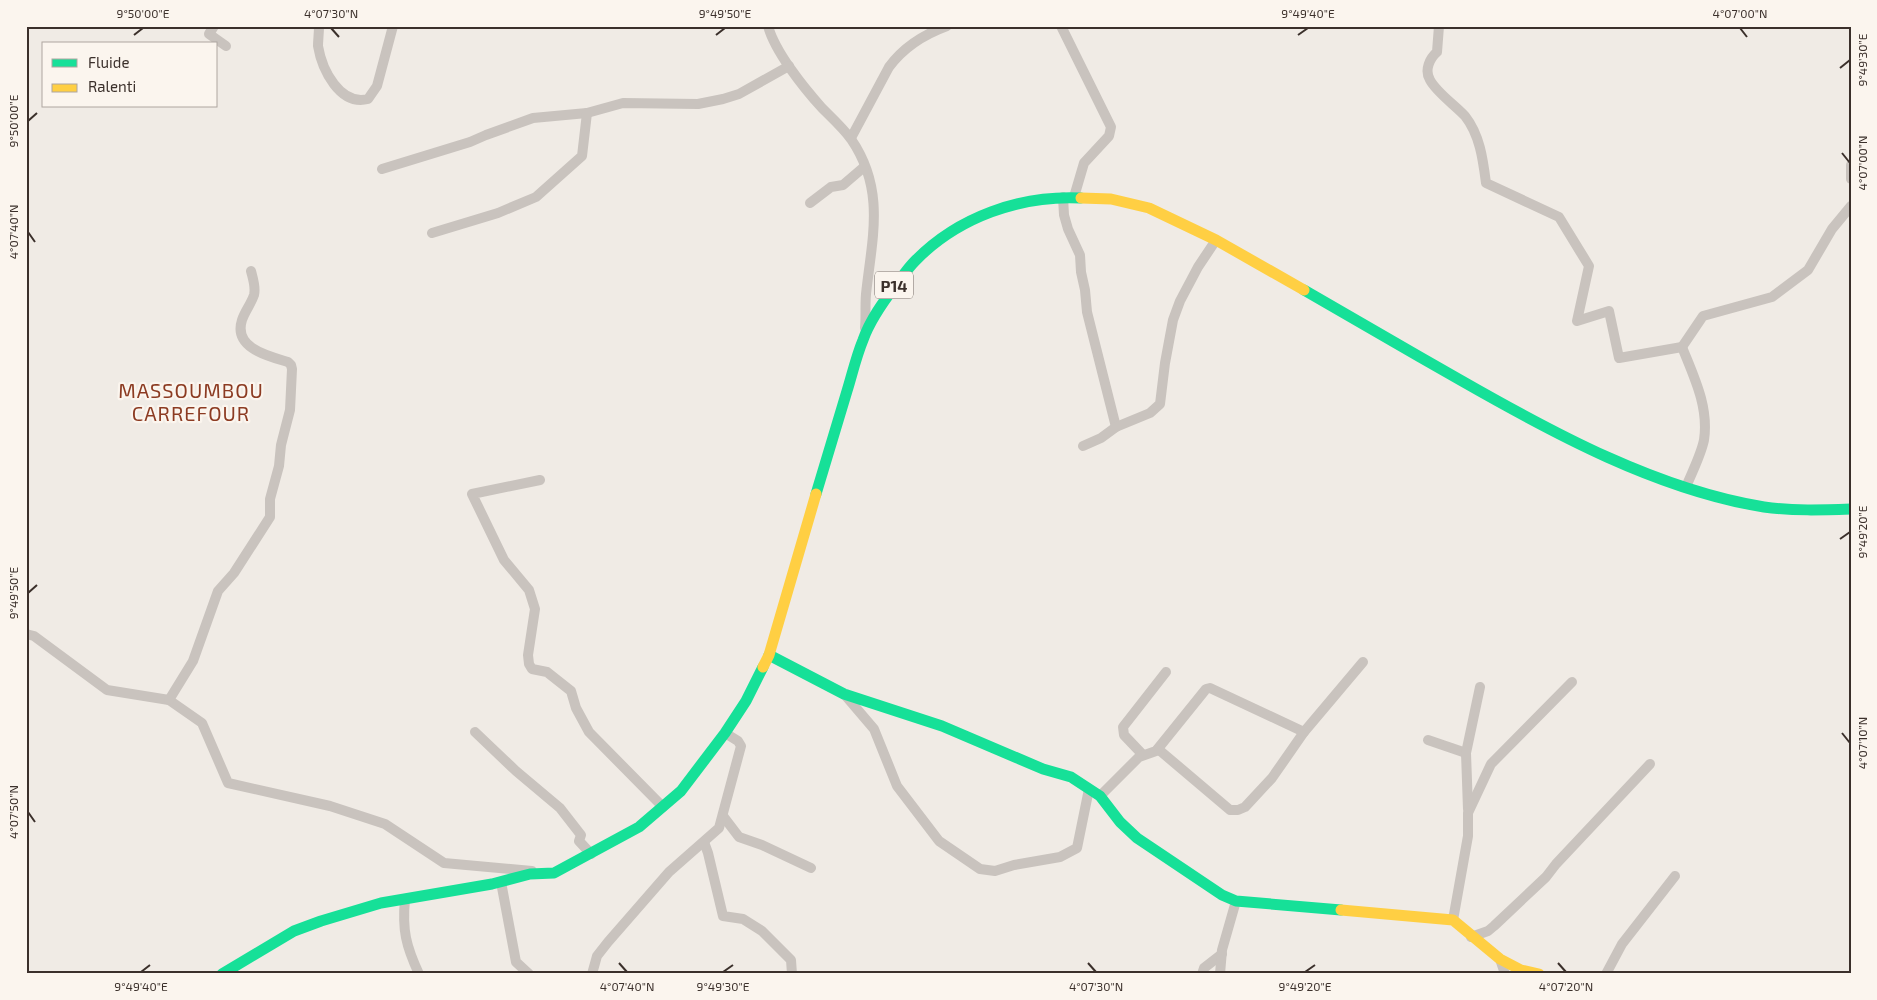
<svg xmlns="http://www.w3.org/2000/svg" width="1877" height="1000" font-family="'Exo 2',sans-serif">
<rect width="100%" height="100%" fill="#f0ebe5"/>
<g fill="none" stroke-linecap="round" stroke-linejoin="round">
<g stroke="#c9c3be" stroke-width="10">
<polyline points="214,26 209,34 226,46"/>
<path d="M319,26C319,33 318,40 318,46C322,70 340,106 368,99L377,86L393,26"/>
<path d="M768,26C775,52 804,88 822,108C832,118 843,128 851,139C886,190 872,238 866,294C865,306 866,317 865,328"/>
<polyline points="1061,26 1111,127 1109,136 1084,163 1074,197"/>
<path d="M1439,26L1437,52C1430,58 1424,70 1430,80C1437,93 1455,105 1465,116C1480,135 1483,160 1486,183L1559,217L1589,266L1577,321L1609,311L1619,358L1682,347C1694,377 1709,407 1704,440C1701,455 1692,472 1686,487"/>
<path d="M851,138L889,67C903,48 925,34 947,26"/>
<polyline points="1851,165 1851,179"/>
<polyline points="382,169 470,142 486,135 533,118 587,113 623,103 698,104 723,99 739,94 789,66"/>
<polyline points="1063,197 1064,215 1068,229 1080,255 1081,272 1085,290 1087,312 1116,427"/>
<polyline points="810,203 831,187 843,185 864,167"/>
<polyline points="432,233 498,213 536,197 582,156 587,113"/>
<polyline points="1682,347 1703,316 1772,297 1808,270 1832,229 1851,206"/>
<polyline points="1083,446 1101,438 1116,427 1150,413 1160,404 1165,363 1173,320 1180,301 1198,267 1216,240"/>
<polyline points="540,480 472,494 504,560 529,590 535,609 528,655 529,664 532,669 547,672 571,691 576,708 589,732 663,807"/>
<polyline points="26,634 34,636 107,690 169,700 202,723 228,783 330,806 385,824 444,863 532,871"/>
<polyline points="845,695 874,729 897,786 939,841 980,869 995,871 1014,865 1060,857 1077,848 1089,789"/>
<path d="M169,700L193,661L218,591L234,573L270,517V499L279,466L281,445L290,410L292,369L291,365L288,362C268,356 233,348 242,320C245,311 251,304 254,295C256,287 253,279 251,271"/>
<polyline points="475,732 516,771 560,808 581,835 579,841 591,854"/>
<polyline points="1428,740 1466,753"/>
<polyline points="1158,749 1230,810 1238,810 1245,807 1272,778 1304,732"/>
<polyline points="1143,755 1124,735 1123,727 1166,672"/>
<polyline points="1100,796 1139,757 1156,751 1206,689 1210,688 1304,732 1363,662"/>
<polyline points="1468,809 1466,753 1480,687"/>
<polyline points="723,816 739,837 762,845 811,868"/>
<polyline points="704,842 708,853 723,916 743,919 762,931 791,960 792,974"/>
<polyline points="501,882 516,962 529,974"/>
<path d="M405,899C402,930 406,946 419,974"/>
<polyline points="1453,920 1468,836 1468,813 1491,764 1572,682"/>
<polyline points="1471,937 1488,931 1494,926 1546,877 1556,864 1650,764"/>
<polyline points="1500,959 1505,974"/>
<polyline points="592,974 597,956 608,942 669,872 719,828 741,746 738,741 725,733"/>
<polyline points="1202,974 1204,968 1222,954"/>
<polyline points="1220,974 1222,950 1236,901"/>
<polyline points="1606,974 1622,944 1675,876"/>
</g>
<g stroke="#16e098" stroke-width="11">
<path d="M1304,290C1356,320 1409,351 1462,381C1553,433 1658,490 1764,507C1793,511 1822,510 1851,509"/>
<path d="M816,494C826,460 837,425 847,391C852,375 856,357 863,340C870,320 883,302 896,285C902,277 908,268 915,261C958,217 1020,195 1081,198"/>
<polyline points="769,655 844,694 942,726 1043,769 1071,777 1100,796 1120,822 1137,838 1222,895 1236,901 1341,910"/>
<polyline points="222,974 294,931 321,921 381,903 492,884 530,874 554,873 639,827 681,791 725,733 746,701 763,667"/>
</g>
<g stroke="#ffcf43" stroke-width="11">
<polyline points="1081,198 1111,199 1149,208 1216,240 1304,290"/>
<polyline points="763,667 769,655 816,494"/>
<polyline points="1341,910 1453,920 1500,959 1521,970 1539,974"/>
</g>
</g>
<path fill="none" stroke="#3b302b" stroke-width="2" d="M331,28L339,37M1740,28L1747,37M134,35L143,28M716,35L725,28M1298,35L1308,28M1840,68L1850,60M28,121L37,113M1842,153L1850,163M28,232L35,242M1840,539L1850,532M28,593L37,585M1842,733L1850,743M28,812L35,822M619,963L627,972M1088,963L1096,972M1558,963L1566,972M141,972L150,965M723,972L733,965M1305,972L1315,965"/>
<g text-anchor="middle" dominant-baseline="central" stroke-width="4.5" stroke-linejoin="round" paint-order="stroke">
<rect fill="#fbf5ee" stroke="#756b66" stroke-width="1" x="875" y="271.5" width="38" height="27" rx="4"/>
<g font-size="16" font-weight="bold" fill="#3b302b">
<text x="894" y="285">P14</text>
</g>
<g font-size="20" letter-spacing="1" fill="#8c3b22" stroke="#fbf5ee">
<text x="191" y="390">MASSOUMBOU<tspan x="191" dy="23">CARREFOUR</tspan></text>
</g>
</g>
<rect width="1877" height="1000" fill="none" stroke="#fbf5ee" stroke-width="55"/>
<rect x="42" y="42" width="175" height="65" fill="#fbf5ee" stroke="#aea6a0"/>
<rect x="52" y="59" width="25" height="8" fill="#16e098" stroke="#aea6a0"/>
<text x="88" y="68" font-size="15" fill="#3b302b">Fluide</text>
<rect x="52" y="84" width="25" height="8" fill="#ffcf43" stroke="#aea6a0"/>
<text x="88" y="92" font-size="15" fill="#3b302b">Ralenti</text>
<rect x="28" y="28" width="1822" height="944" fill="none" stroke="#3b302b" stroke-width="2"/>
<g font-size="12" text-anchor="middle" fill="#3b302b">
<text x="143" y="18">9°50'00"E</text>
<text x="331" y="18">4°07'30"N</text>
<text x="725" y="18">9°49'50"E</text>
<text x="1308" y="18">9°49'40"E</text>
<text x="1740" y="18">4°07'00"N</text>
<text transform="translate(1863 60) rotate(-90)" y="4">9°49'30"E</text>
<text transform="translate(14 121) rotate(-90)" y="4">9°50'00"E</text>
<text transform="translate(1863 163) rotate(-90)" y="4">4°07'00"N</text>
<text transform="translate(14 232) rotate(-90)" y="4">4°07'40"N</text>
<text transform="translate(1863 532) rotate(-90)" y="4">9°49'20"E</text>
<text transform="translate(14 593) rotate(-90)" y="4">9°49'50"E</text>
<text transform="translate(1863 743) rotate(-90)" y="4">4°07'10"N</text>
<text transform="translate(14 812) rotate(-90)" y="4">4°07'50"N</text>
<text x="141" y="991">9°49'40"E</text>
<text x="627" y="991">4°07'40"N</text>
<text x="723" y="991">9°49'30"E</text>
<text x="1096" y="991">4°07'30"N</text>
<text x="1305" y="991">9°49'20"E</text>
<text x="1566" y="991">4°07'20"N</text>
</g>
</svg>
